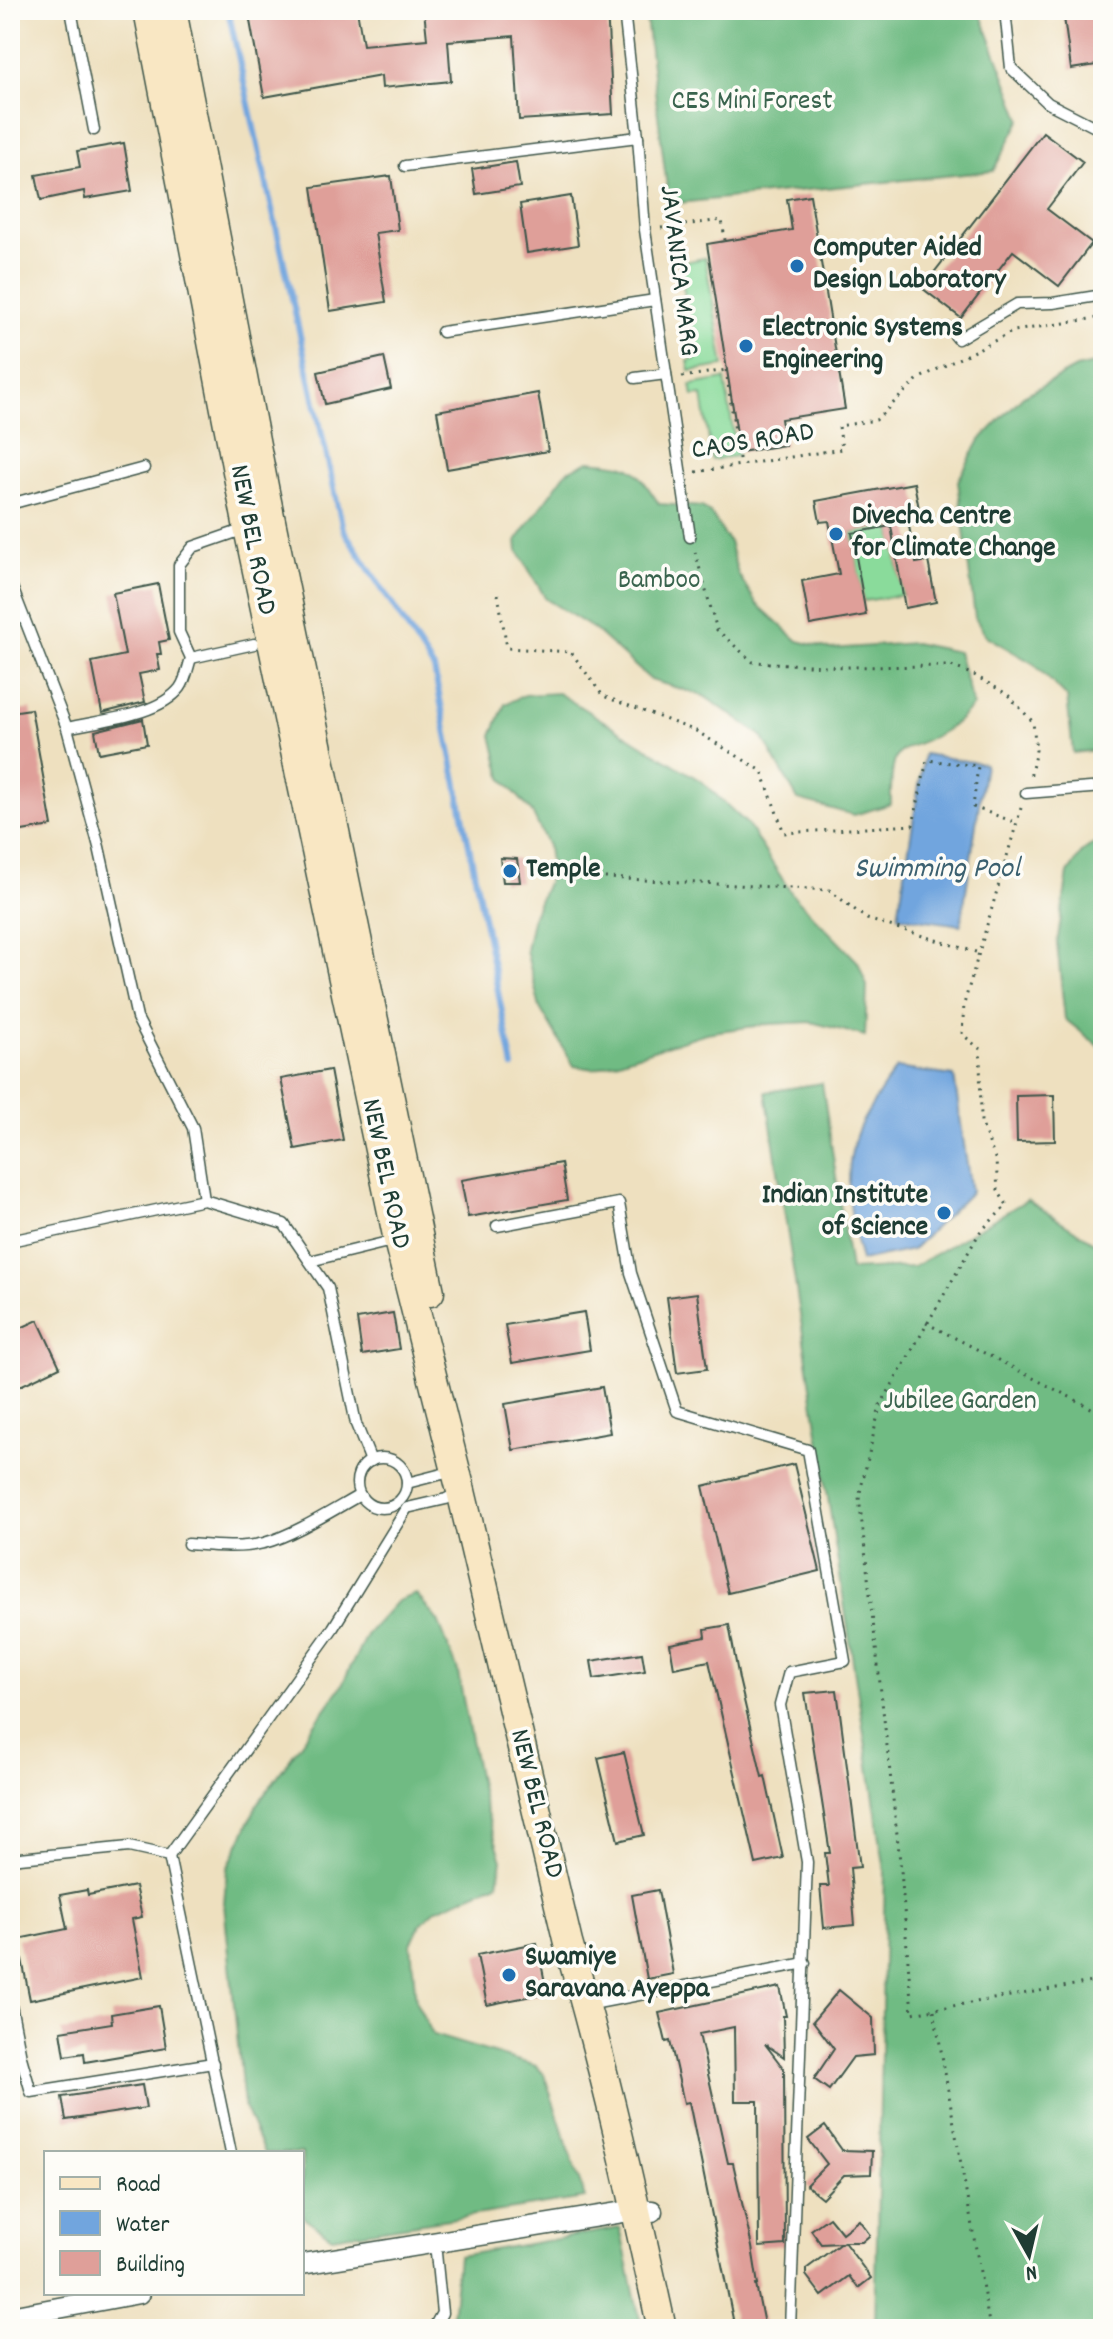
<svg xmlns="http://www.w3.org/2000/svg" width="1113" height="2339" font-family="Dekko,sans-serif">
<rect width="100%" height="100%" fill="#fdfcf7"/>
<filter id="ink" filterUnits="userSpaceOnUse"><feTurbulence type="fractalNoise" baseFrequency=".0125" numOctaves="2"/><feDisplacementMap in="SourceGraphic" scale="16" xChannelSelector="R" yChannelSelector="G"/><feConvolveMatrix kernelMatrix="1 2 1 2 8 2 1 2 1" color-interpolation-filters="sRGB"/></filter>
<filter id="wash" filterUnits="userSpaceOnUse"><feTurbulence type="fractalNoise" baseFrequency=".006" numOctaves="4" result="noise"/><feDisplacementMap in="SourceGraphic" scale="32" xChannelSelector="R" yChannelSelector="G"/><feGaussianBlur stdDeviation="1.8" result="paint"/><feColorMatrix in="noise" values="0 0 0 0 0 0 0 0 0 0 0 0 0 0 0 0 0 1.4 0 .05"/><feComposite in="paint" operator="in"/></filter>
<g filter="url(#wash)">
<rect width="100%" height="100%" fill="#eee0bf"/>
<g fill="#8adb9b" stroke="#548c68" stroke-width="2">
<polygon points="705,258 724,366 690,371 688,361 696,359 679,263"/>
<polygon points="725,379 737,456 712,460 702,395 693,396 691,385"/>
<polygon points="891,526 903,595 863,601 852,533"/>
</g>
<g fill="#6fbb83" stroke="#477c5c" stroke-width="2">
<polygon points="645,10 979,10 1021,119 993,171 669,204"/>
<polygon points="1103,362 1103,749 1073,753 1067,697 1034,664 986,636 975,618 958,481 980,440 1023,396 1076,368"/>
<path d="M589,461C638,466 632,464 659,504L702,507L711,514L729,542L738,574L757,604L798,641L831,649L914,643L958,652L973,706C965,713 958,722 949,728C903,758 890,733 891,804L854,815L798,800L762,736L704,696L651,680L594,629L546,599L518,551L517,540L567,471Z"/>
<polygon points="558,693 701,781 747,824 792,894 858,962 867,986 865,1036 811,1022 769,1024 706,1033 594,1069 574,1066 540,1008 526,950 533,915 551,874 548,846 532,812 502,778 492,735 505,704 525,695"/>
<polygon points="1103,837 1103,1052 1100,1047 1065,1019 1057,944 1068,873 1083,851"/>
<polygon points="822,1083 850,1270 913,1267 1027,1200 1103,1248 1103,2329 875,2329 885,1871 766,1092"/>
<polygon points="416,1594 438,1621 457,1668 483,1801 502,1860 498,1883 437,1909 420,1924 411,1944 416,2002 433,2035 536,2066 544,2074 585,2198 332,2237 302,2216 302,2153 264,2153 244,2106 224,1903 227,1869 257,1805 341,1687 366,1635 397,1601"/>
<polygon points="620,2228 642,2329 451,2329 458,2256"/>
</g>
<g fill="#71a5de" stroke="#487189" stroke-width="2">
<polygon points="924,754 985,764 961,925 898,916"/>
<path d="M896,1068L954,1076L971,1192L912,1250L861,1261C850,1219 841,1167 860,1126C870,1106 884,1087 896,1068Z"/>
</g>
<g fill="none" stroke-linecap="round" stroke-linejoin="round">
<polyline stroke="#71a5de" stroke-width="6" points="228,10 343,529 434,669 513,1067"/>
</g>
<g id="blocks">
<g fill="#df9f99">
<polygon points="248,10 323,10 324,16 357,10 363,45 427,39 424,10 607,10 613,114 519,120 514,36 448,41 451,81 382,88 381,76 264,97"/>
<polygon points="1063,10 1103,10 1103,64 1071,69"/>
<polygon points="1043,132 1083,162 1047,209 1092,243 1059,286 1013,251 961,318 922,288"/>
<polygon points="124,143 132,191 85,199 84,191 41,200 36,175 80,167 77,151"/>
<polygon points="516,162 520,187 476,194 472,169"/>
<polygon points="391,176 398,230 375,233 386,302 330,311 312,187"/>
<polygon points="810,195 845,409 781,419 785,445 740,452 707,244 792,230 787,199"/>
<polygon points="571,196 578,245 527,253 520,204"/>
<polygon points="384,357 391,389 325,404 318,372"/>
<polygon points="538,393 548,451 447,469 437,411"/>
<polygon points="914,483 921,519 908,521 916,563 928,561 936,602 905,608 891,526 852,533 866,615 810,625 802,581 839,574 829,521 820,522 816,501"/>
<polygon points="158,584 169,640 159,642 161,654 157,654 160,670 139,674 145,702 102,713 92,662 125,655 113,593"/>
<polygon points="31,709 52,826 10,833 10,712"/>
<polygon points="143,719 147,744 99,753 95,731"/>
<polygon points="500,858 517,859 520,882 503,882"/>
<polygon points="330,1070 343,1140 295,1149 281,1079"/>
<polygon points="1054,1095 1055,1141 1017,1142 1016,1096"/>
<polygon points="561,1163 567,1200 468,1217 461,1180"/>
<polygon points="697,1293 707,1369 677,1373 667,1297"/>
<polygon points="584,1312 590,1350 512,1363 505,1325"/>
<polygon points="393,1313 399,1349 362,1355 357,1319"/>
<polygon points="38,1320 60,1367 18,1387 10,1370 10,1333"/>
<polygon points="602,1387 610,1433 513,1450 505,1404"/>
<polygon points="794,1464 820,1571 728,1593 703,1486"/>
<polygon points="729,1625 739,1679 762,1777 765,1776 783,1858 756,1864 709,1661 674,1668 670,1644 706,1637 705,1629"/>
<polygon points="642,1653 645,1671 594,1679 591,1661"/>
<polygon points="837,1690 860,1867 850,1868 855,1925 824,1928 820,1886 829,1886 825,1853 830,1853 805,1693"/>
<polygon points="624,1752 644,1835 618,1841 598,1758"/>
<polygon points="135,1886 142,1917 132,1919 143,1977 30,2000 18,1939 67,1929 60,1895 87,1890 88,1895"/>
<polygon points="658,1890 673,1974 647,1979 632,1895"/>
<polygon points="537,1943 547,1993 487,2005 477,1955"/>
<polygon points="780,1987 786,2016 783,2016 784,2057 765,2044 784,2069 785,2245 759,2247 758,2101 735,2101 734,2027 699,2034 728,2163 733,2163 752,2247 758,2285 756,2285 765,2329 735,2329 689,2102 684,2103 670,2041 666,2042 659,2013"/>
<polygon points="839,1990 873,2018 874,2055 853,2057 829,2090 814,2079 834,2049 813,2021"/>
<polygon points="159,2006 166,2048 85,2062 84,2053 65,2056 61,2031 112,2023 111,2014"/>
<polygon points="142,2085 146,2108 66,2120 62,2097"/>
<polygon points="825,2126 842,2150 872,2151 871,2174 844,2175 822,2198 806,2185 827,2164 808,2139"/>
<polygon points="829,2217 842,2233 859,2220 870,2235 862,2242 844,2242 871,2278 858,2288 849,2276 822,2296 806,2275 806,2269 841,2243 821,2244 811,2230"/>
</g>
</g>
</g>
<g filter="url(#ink)">
<use href="#blocks" fill-opacity="0" stroke="#3e5549" stroke-width="2"/>
<g fill="none" stroke-linecap="round" stroke-linejoin="round">
<g stroke="#3e5549" stroke-width="13">
<g id="service">
<polyline points="71,10 94,130"/>
<polyline points="624,10 638,137 645,230 690,537"/>
<polyline points="1005,10 1011,68 1048,103 1103,131"/>
<polyline points="405,166 638,137"/>
<polyline points="949,328 958,339 1017,304 1053,303 1103,295"/>
<polyline points="442,332 655,300"/>
<polyline points="635,378 666,374"/>
<polyline points="10,504 144,468"/>
<polyline points="10,582 67,728"/>
<polyline points="191,658 254,644"/>
<polyline points="1026,793 1103,787"/>
<path d="M204,1200L193,1128L137,1018L99,847L67,728C101,720 158,716 180,688C186,680 188,667 191,658L179,632V565L193,547L245,529"/>
<polyline points="497,1226 619,1203 631,1273 677,1411 808,1450 845,1661 789,1672 780,1705 807,1862 790,2329"/>
<polyline points="10,1241 204,1200 284,1224 328,1288 356,1424 371,1461"/>
<polyline points="310,1261 396,1240"/>
<circle cx="382" cy="1483" r="25"/>
<polyline points="407,1483 454,1471"/>
<path d="M188,1544C213,1546 240,1549 264,1543C294,1535 333,1510 360,1495"/>
<polyline points="169,1856 333,1628 407,1508 446,1499 460,1492"/>
<polyline points="10,1859 129,1847 169,1856 231,2153"/>
<polyline points="10,2000 21,2057 10,2059"/>
<polyline points="587,2005 805,1963"/>
<polyline points="21,2057 31,2092 213,2063"/>
<polyline points="433,2329 442,2313 435,2243"/>
</g>
</g>
<g stroke="#3e5549" stroke-width="23">
<g id="minor">
<polyline points="302,2264 636,2210 652,2211"/>
<polyline points="10,2317 139,2293"/>
</g>
</g>
<g stroke="#3e5549" stroke-width="31">
<g id="secondary">
<path d="M148,10L248,528L398,1240L461,1491L568,1943C605,2070 634,2200 662,2329"/>
<polyline points="172,10 265,492 430,1292"/>
</g>
</g>
<g stroke="#3e5549" stroke-width="3" stroke-dasharray="2 6" stroke-linecap="butt">
<polyline points="661,228 722,220 725,240"/>
<polyline points="726,370 740,465"/>
<polyline points="682,377 726,370"/>
<polyline points="696,472 842,449 839,426 876,420 918,379 1014,331 1103,317"/>
<polyline points="695,552 717,630 753,662 844,667 951,666 974,675 1007,694 1033,722 1036,750 1030,778"/>
<polyline points="498,594 507,648 571,652 603,696 696,731 762,771 784,833 913,825 927,760 978,766 973,807 1017,823"/>
<polyline points="1021,808 964,1004 962,1034 980,1049 981,1122 996,1161 998,1191 1007,1205 980,1232 880,1406 859,1497 901,1870 912,2013 1103,1980"/>
<polyline points="533,874 829,890 867,919 979,953"/>
<polyline points="926,1323 1103,1414"/>
<polyline points="934,2010 990,2329"/>
</g>
<use href="#service" stroke="#fff" stroke-width="10"/>
<use href="#minor" stroke="#fff" stroke-width="20"/>
<use href="#secondary" stroke="#f9e7c3" stroke-width="28"/>
</g>
</g>
<g fill="#1f6fb2" stroke="#fdfcf7" stroke-width="3">
<circle cx="797" cy="266" r="8"/>
<circle cx="746" cy="346" r="8"/>
<circle cx="836" cy="534" r="8"/>
<circle cx="510" cy="871" r="8"/>
<circle cx="944" cy="1213" r="8"/>
<circle cx="509" cy="1975" r="8"/>
</g>
<g text-anchor="middle" dominant-baseline="central" stroke-width="7" stroke-linejoin="round" paint-order="stroke">
<g font-size="28" fill="#3a644e" stroke="#fdfcf7">
<text x="752" y="103">CES Mini Forest</text>
<text x="659" y="582">Bamboo</text>
<text x="960" y="1403">Jubilee Garden</text>
</g>
<g font-size="28" font-weight="bold" fill="#1f3d34" stroke="#fdfcf7" text-anchor="start">
<text x="813" y="250">Computer Aided<tspan x="813" dy="32">Design Laboratory</tspan></text>
<text x="762" y="330">Electronic Systems<tspan x="762" dy="32">Engineering</tspan></text>
<text x="852" y="518">Divecha Centre<tspan x="852" dy="32">for Climate Change</tspan></text>
<text x="526" y="871">Temple</text>
<text x="928" y="1197" text-anchor="end">Indian Institute<tspan x="928" dy="32">of Science</tspan></text>
<text x="525" y="1959">Swamiye<tspan x="525" dy="32">Saravana Ayeppa</tspan></text>
</g>
<g font-size="28" fill="#1f3d34" stroke="#fdfcf7">
<text transform="translate(677 271) rotate(83)">JAVANICA MARG</text>
<text transform="translate(753 443) rotate(-9)">CAOS ROAD</text>
<text transform="translate(251 540) rotate(79)">NEW BEL ROAD</text>
<text transform="translate(384 1174) rotate(78)">NEW BEL ROAD</text>
<text transform="translate(535 1804) rotate(76)">NEW BEL ROAD</text>
</g>
<g font-size="30" font-style="italic" fill="#3c6170" stroke="#fdfcf7">
<text x="937" y="870">Swimming Pool</text>
</g>
</g>
<rect width="1113" height="2339" fill="none" stroke="#fdfcf7" stroke-width="40"/>
<rect x="44" y="2151" width="260" height="144" fill="#fdfcf7" stroke="#a4b0a9" stroke-width="2"/>
<rect x="60" y="2177" width="40" height="12" fill="#f9e7c3" stroke="#a4b0a9" stroke-width="2"/>
<text x="116" y="2191" font-size="24" fill="#1f3d34">Road</text>
<rect x="60" y="2211" width="40" height="24" fill="#71a5de" stroke="#a4b0a9" stroke-width="2"/>
<text x="116" y="2231" font-size="24" fill="#1f3d34">Water</text>
<rect x="60" y="2251" width="40" height="24" fill="#df9f99" stroke="#a4b0a9" stroke-width="2"/>
<text x="116" y="2271" font-size="24" fill="#1f3d34">Building</text>
<g transform="translate(1029 2255) rotate(172)" stroke="#fdfcf7" stroke-width="6" paint-order="stroke">
<path d="M0-6L14 30L0 20L-14 30Z" fill="#1f3d34"/>
<text y="-12" font-size="22" font-weight="bold" text-anchor="middle" fill="#1f3d34">N</text>
</g>
</svg>
